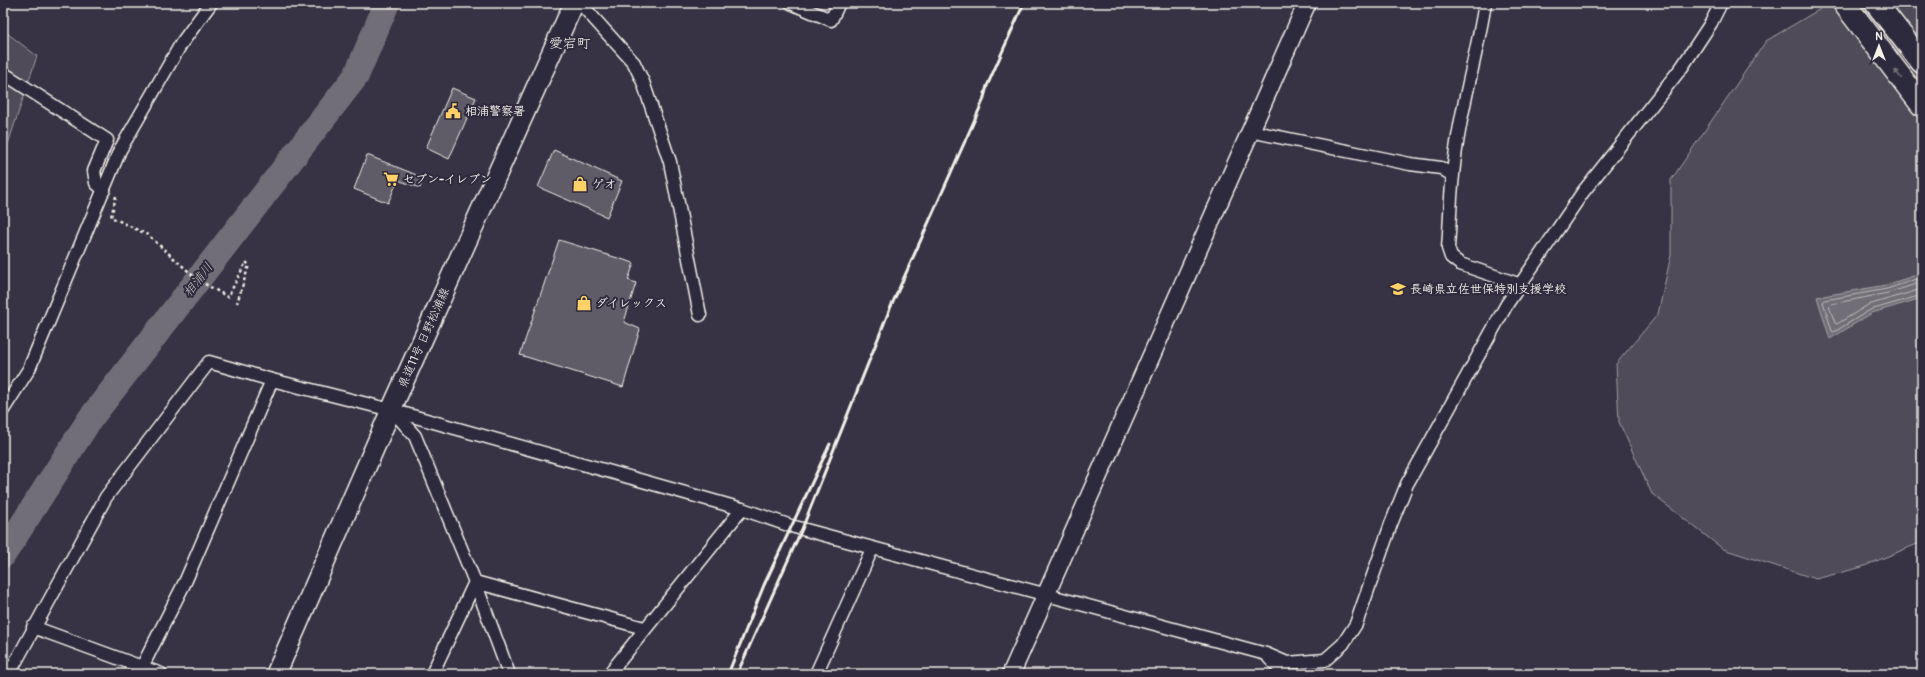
<svg xmlns="http://www.w3.org/2000/svg" width="1925" height="677" font-family="Pangolin,'Klee One',sans-serif">
<rect width="100%" height="100%" fill="#373244"/>
<filter id="ink" filterUnits="userSpaceOnUse"><feTurbulence type="fractalNoise" baseFrequency=".025" numOctaves="2"/><feDisplacementMap in="SourceGraphic" scale="8" xChannelSelector="R" yChannelSelector="G"/><feConvolveMatrix kernelMatrix="1 2 1 2 8 2 1 2 1" color-interpolation-filters="sRGB"/></filter>
<g filter="url(#ink)">
<g fill="#504b59" stroke="#a29ea0">
<polygon points="1820,3 1922,3 1922,542 1862,567 1816,579 1723,549 1652,494 1619,422 1616,364 1658,314 1671,255 1671,180 1766,41 1820,9"/>
<polygon points="3,30 37,56 3,159"/>
</g>
<polygon fill="#726e77" stroke="#a6a2a4" points="1922,273 1922,298 1872,313 1830,339 1817,297 1886,285"/>
<g fill="none" stroke-linecap="round" stroke-linejoin="round">
<g stroke="#c0bdbb" stroke-width="1">
<polyline points="1922,277 1887,289 1825,300 1823,302 1832,331 1834,332 1870,310 1922,295"/>
<polyline points="1922,282 1888,293 1831,304 1829,306 1835,323 1837,324 1868,305 1922,289"/>
</g>
<polyline stroke="#726e77" stroke-width="26" points="3,555 90,419 356,76 387,3"/>
</g>
<g fill="#5f5c67" stroke="#f4f1e8">
<polygon points="452,88 476,98 449,159 426,148"/>
<polygon points="554,150 622,181 607,217 538,187"/>
<polygon points="367,155 424,178 420,188 398,180 388,203 354,189"/>
<polygon points="559,240 634,263 628,280 636,283 624,322 640,329 623,387 520,355"/>
</g>
<g fill="none" stroke-linecap="round" stroke-linejoin="round">
<g stroke="#f4f1e8" stroke-width="15">
<g id="street">
<polyline points="580,3 634,63 643,82 670,162 700,315"/>
<polyline points="791,3 831,20 839,3"/>
<path d="M1485,3C1476,61 1458,117 1453,175C1450,199 1450,224 1448,248L1451,257L1460,264L1521,285"/>
<polyline points="3,73 107,140 94,171 96,183 104,190"/>
<polyline points="1250,131 1410,164 1441,168 1452,175"/>
<polyline points="3,410 29,369 120,150 181,44 211,3"/>
<polyline points="392,410 415,436 475,582 509,674"/>
<polyline points="475,582 644,628"/>
<polyline points="33,627 161,674"/>
<polyline points="1269,658 1285,674"/>
<polyline points="142,667 186,580 272,380"/>
<polyline points="9,674 106,497 209,362 272,380 391,410 742,509 791,526 1266,654 1287,663 1325,660 1343,644 1356,624 1391,524 1407,484 1507,304 1583,192 1682,67 1711,23 1721,3"/>
<polyline points="432,674 475,582"/>
<polyline points="609,674 742,509"/>
<polyline points="816,674 872,549"/>
</g>
</g>
<g stroke="#f4f1e8" stroke-width="20">
<polyline id="secondary" points="1011,674 1307,3"/>
</g>
<g stroke="#f4f1e8" stroke-width="22">
<polyline id="primary" points="276,674 391,410 574,3"/>
</g>
<g stroke="#f4f1e8" stroke-width="25">
<g id="highway">
<polyline points="1844,3 1922,105"/>
<polyline points="1876,3 1922,62"/>
</g>
</g>
<polyline stroke="#f4f1e8" stroke-width="2.5" stroke-dasharray="3 3" stroke-linecap="butt" points="116,196 111,217 148,235 198,280 228,297 246,262 249,265 237,303"/>
<use href="#street" stroke="#2f2a3d" stroke-width="12"/>
<use href="#secondary" stroke="#2f2a3d" stroke-width="17"/>
<use href="#primary" stroke="#2f2a3d" stroke-width="19"/>
<use href="#highway" stroke="#2f2a3d" stroke-width="22"/>
<g stroke="#f4f1e8" stroke-width="3">
<polyline points="728,674 764,585 830,444"/>
<polyline points="737,674 802,529 889,311 983,101 987,86 1024,3"/>
</g>
</g>
<defs><path id="oneway-solid" d="M-6-.8H1V-3.2L6.5 0L1 3.2V.8H-6Z"/></defs>
<use fill="#747079" href="#oneway-solid" transform="translate(1898 74) rotate(-127)"/>
</g>
<defs>
<g id="civic-bare" transform="scale(1.2)"><path d="M-.6-6.5H3V-4.5H.6V-3L4-1V1h2V6H-6V1h2V-1L-.6-3ZM-1.2 2.5V6h2.4V2.5Z" fill="#ffd166" stroke="#2f2a3d" stroke-width="2.5" paint-order="stroke"/></g>
<g id="supermarket-bare" transform="scale(1.2)"><path d="M-6-5.5h2.5l.6 2H6L4.5 2H-2.5L-4.4-4H-6ZM-1.5 3.2a1.3 1.3 0 1 0 .1 0ZM3 3.2a1.3 1.3 0 1 0 .1 0Z" fill="#ffd166" stroke="#2f2a3d" stroke-width="2.5" paint-order="stroke"/></g>
<g id="shop-bare" transform="scale(1.2)"><path d="M-5-2.5h2.3a2.7 3.5 0 0 1 5.4 0H5L5.5 6h-11ZM-1.5-2.5h3a1.5 2.3 0 0 0-3 0Z" fill="#ffd166" stroke="#2f2a3d" stroke-width="2.5" paint-order="stroke"/></g>
<g id="school-bare" transform="scale(1.2)"><path d="M0-5L7-2L0 1L-7-2ZM-4 1L0 2.5L4 1V4Q0 6-4 4Z" fill="#ffd166" stroke="#2f2a3d" stroke-width="2.5" paint-order="stroke"/></g>
</defs>
<g fill-rule="evenodd">
<use href="#civic-bare" x="453" y="111"/>
<use href="#supermarket-bare" x="391" y="179"/>
<use href="#shop-bare" x="580" y="184"/>
<use href="#school-bare" x="1398" y="289"/>
<use href="#shop-bare" x="584" y="303"/>
</g>
<g text-anchor="middle" dominant-baseline="central" stroke-width="4" stroke-linejoin="round" paint-order="stroke">
<g font-size="12" font-weight="bold" fill="#f4f1e8" stroke="#2f2a3d" text-anchor="start">
<text x="465" y="111">相浦警察署</text>
<text x="403" y="179">セブン-イレブン</text>
<text x="592" y="184">ゲオ</text>
<text x="1410" y="289">長崎県立佐世保特別支援学校</text>
<text x="596" y="303">ダイレックス</text>
</g>
<g font-size="12" fill="#f4f1e8" stroke="#2f2a3d">
<text transform="translate(424 338) rotate(-66)">県道11号 日野松浦線</text>
</g>
<g font-size="13" font-style="italic" fill="#bab6b5" stroke="#2f2a3d">
<text transform="translate(198 280) rotate(-52)">相浦川</text>
</g>
<g font-size="14" fill="#f4f1e8" stroke="#2f2a3d">
<text x="570" y="43">愛宕町</text>
</g>
</g>
<rect width="1925" height="677" fill="none" stroke="#2f2a3d" stroke-width="16"/>
<rect x="8" y="8" width="1909" height="661" fill="none" stroke="#f4f1e8" stroke-width="1.5" filter="url(#ink)"/>
<g transform="translate(1879 46)" stroke="#2f2a3d" stroke-width="3" paint-order="stroke">
<path d="M0-3L7 15L0 10L-7 15Z" fill="#f4f1e8"/>
<text y="-6" font-size="11" font-weight="bold" text-anchor="middle" fill="#f4f1e8">N</text>
</g>
</svg>
